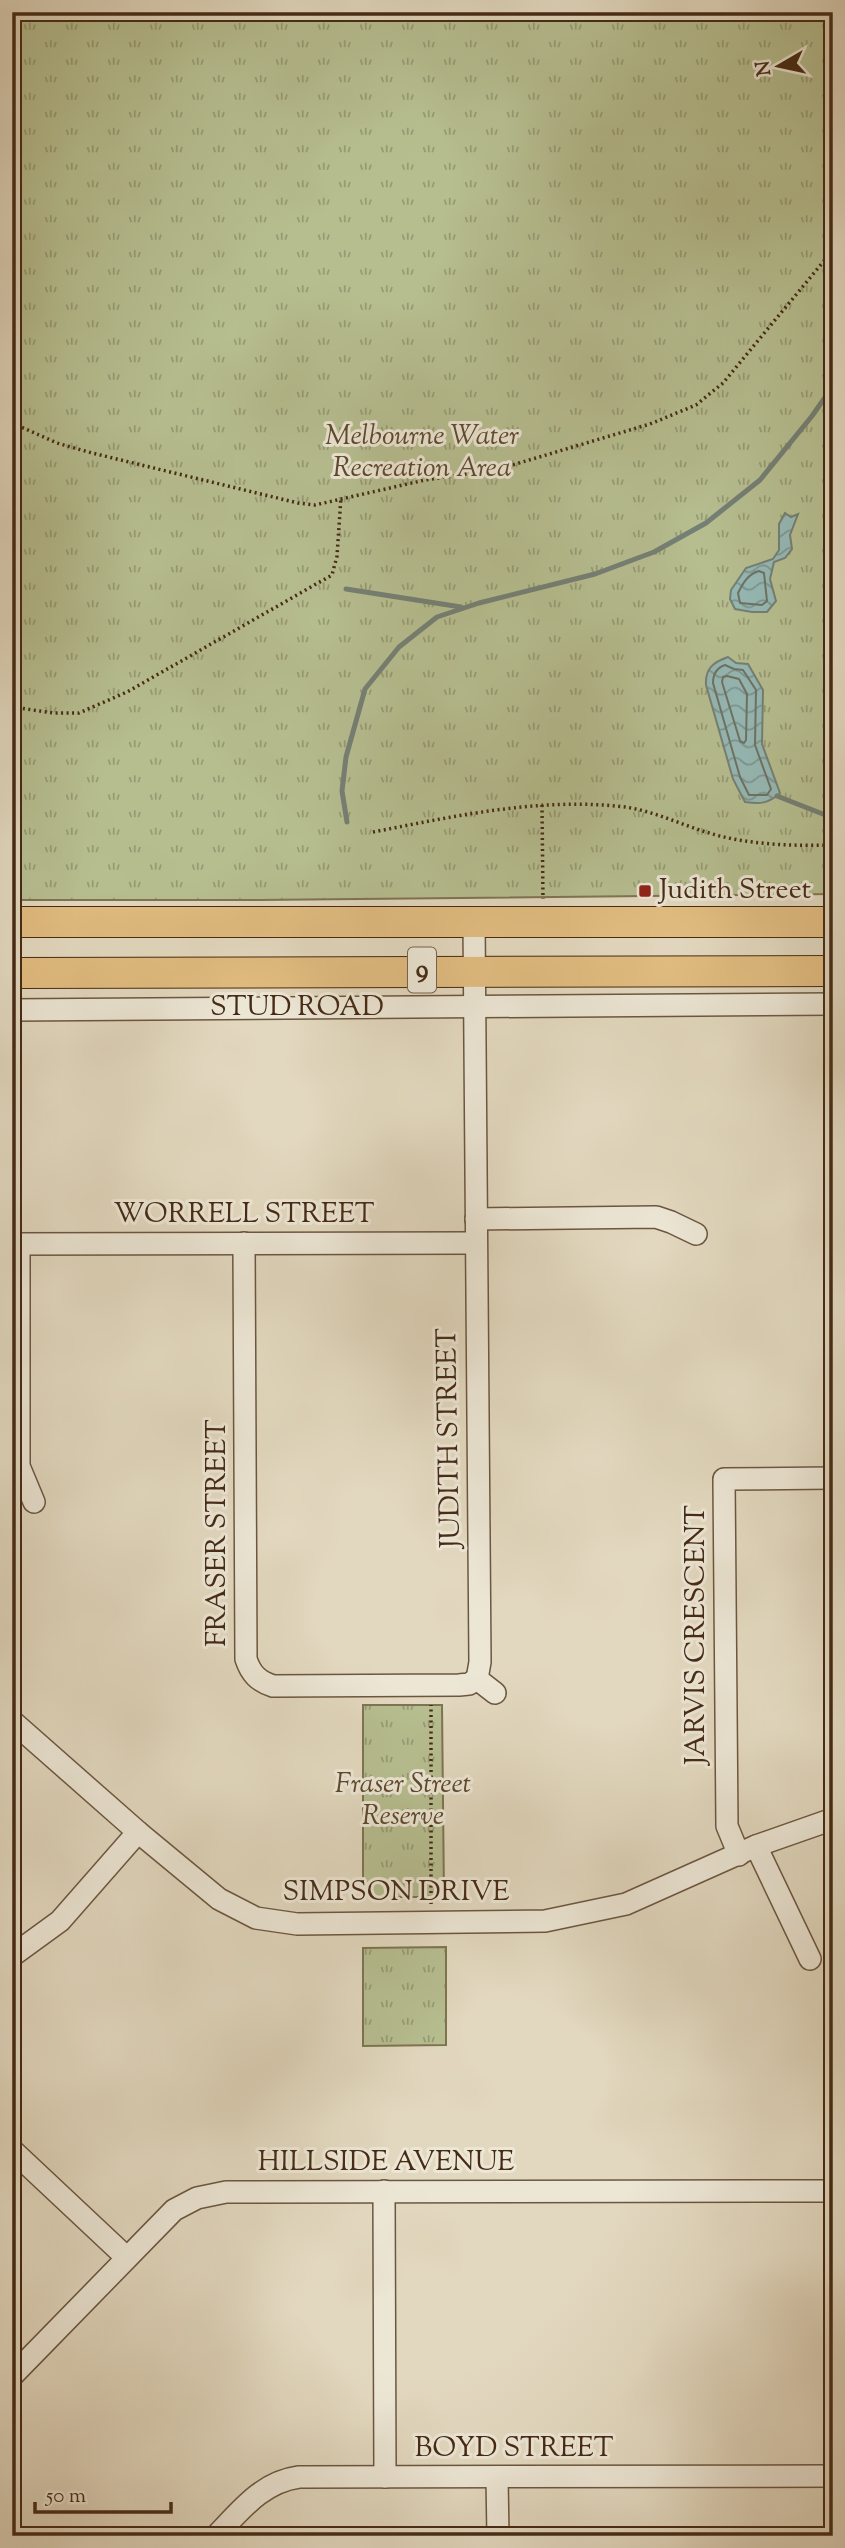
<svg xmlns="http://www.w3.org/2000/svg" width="845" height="2548" font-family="'Sorts Mill Goudy',serif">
<defs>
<pattern id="grass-tufts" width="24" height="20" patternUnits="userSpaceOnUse" patternTransform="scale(1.75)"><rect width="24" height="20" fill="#b6be90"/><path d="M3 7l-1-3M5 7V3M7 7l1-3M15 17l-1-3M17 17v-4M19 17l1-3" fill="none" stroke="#969b74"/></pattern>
<pattern id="water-waves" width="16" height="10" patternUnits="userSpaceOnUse" patternTransform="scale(1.75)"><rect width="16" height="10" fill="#95b9b5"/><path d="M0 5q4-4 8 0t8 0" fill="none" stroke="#7b9792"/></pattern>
</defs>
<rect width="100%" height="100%" fill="#e2d8bf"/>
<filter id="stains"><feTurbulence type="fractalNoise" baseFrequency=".00286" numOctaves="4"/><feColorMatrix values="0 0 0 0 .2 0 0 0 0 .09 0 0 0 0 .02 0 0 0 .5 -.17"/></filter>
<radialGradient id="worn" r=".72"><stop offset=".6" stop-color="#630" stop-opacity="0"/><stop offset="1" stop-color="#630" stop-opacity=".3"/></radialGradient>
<g fill="url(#grass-tufts)" stroke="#7e7452" stroke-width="2">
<polygon points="12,12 833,12 833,894 259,900 12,900"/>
<polygon points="363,1705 442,1705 444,1897 363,1897"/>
<polygon points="446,1947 446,2045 363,2046 363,1948"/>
</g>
<g fill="url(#water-waves)" stroke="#758075" stroke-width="2">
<polygon points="785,513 791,517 798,514 790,535 792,549 785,558 774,562 770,579 776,601 767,612 752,612 735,609 730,599 731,590 746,568 773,559 779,550 779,524"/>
<path d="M728,657L736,663L748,664L763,690L762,744L780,793C768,804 760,804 745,802L733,779L706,685C705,669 713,662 728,657Z"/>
</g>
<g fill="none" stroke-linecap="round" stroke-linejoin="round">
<g stroke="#6d7265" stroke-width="2">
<path d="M759,571L764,573L767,601L762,605L740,603L738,593C743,583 748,574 759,571Z"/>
<path d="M725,665L734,669L743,670L756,690L755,745L771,789L767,795H749L740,777L713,683C713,674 716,668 725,665Z"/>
<polygon points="727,676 739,679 747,694 746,740 744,743 740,741 722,682 723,677"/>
</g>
<g stroke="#758075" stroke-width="5">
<polyline points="346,589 461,607"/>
<polyline points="777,796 833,818"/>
<polyline points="347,822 342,791 346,757 365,689 399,647 437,617 479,603 595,574 654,552 706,523 760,480 812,416 833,386"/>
</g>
<g stroke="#6c5640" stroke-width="24">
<g id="minor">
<polyline points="474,921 480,1662 477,1679"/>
<polyline points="12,1010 833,1004"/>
<polyline points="476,1219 656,1217 671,1222 696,1234"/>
<path d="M244,1243L246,1659C251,1674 258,1681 273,1686L459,1685L469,1684L477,1679"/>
<polyline points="12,1244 476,1243"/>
<polyline points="19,1244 19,1466 34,1502"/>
<polyline points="477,1679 495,1693"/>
<polyline points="12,1721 138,1832 219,1899 256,1918 297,1924 545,1921 626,1904 756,1846 833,1819"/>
<polyline points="756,1846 810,1959"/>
<polyline points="739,1855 727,1826 724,1479 833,1478"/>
<polyline points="16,1953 60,1921 138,1832"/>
<polyline points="12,2150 126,2257"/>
<polyline points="384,2191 385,2477"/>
<polyline points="12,2376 174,2210 197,2198 226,2192 833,2191"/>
<polyline points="497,2478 498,2536"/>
<path d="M216,2536C241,2510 262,2482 299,2477L833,2476"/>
</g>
</g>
<g stroke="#452a15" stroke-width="32">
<g id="highway">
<polyline points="12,922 833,922"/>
<polyline points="12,973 833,971"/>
</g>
</g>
<g stroke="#452a15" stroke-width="3.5" stroke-dasharray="2 3.5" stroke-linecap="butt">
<polyline points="12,423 57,443 92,453 298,503 315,505 425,480 499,469 650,424 696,405 723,383 833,250"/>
<polyline points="12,707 54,713 79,713 127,692 332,575 337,556 341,497"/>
<polyline points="542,805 543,899"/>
<path d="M373,832C456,816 540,797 625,807C653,811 680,824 706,832C746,845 792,846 833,845"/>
<polyline points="431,1904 431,1705"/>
</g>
<use href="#minor" stroke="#ece6d5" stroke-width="21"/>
<use href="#highway" stroke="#e1bc80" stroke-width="30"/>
</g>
<rect fill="#8f2418" stroke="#ece6d5" stroke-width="2.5" x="638" y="884" width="14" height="14" rx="3.5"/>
<g text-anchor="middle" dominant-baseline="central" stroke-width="6" stroke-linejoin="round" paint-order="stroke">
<rect fill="#ece6d5" stroke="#77624f" stroke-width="2" x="408" y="947.5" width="28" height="45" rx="5"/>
<g font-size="26" font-weight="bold" fill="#452a15">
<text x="422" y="970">9</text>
</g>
<g font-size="28" font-style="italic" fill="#5c482e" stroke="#ece6d5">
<text x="422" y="437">Melbourne Water<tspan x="422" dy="32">Recreation Area</tspan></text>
<text x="403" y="1785">Fraser Street<tspan x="403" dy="32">Reserve</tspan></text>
</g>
<g font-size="28" fill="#452a15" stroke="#ece6d5" text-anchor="start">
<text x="659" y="891">Judith Street</text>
</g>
<g font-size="28" fill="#452a15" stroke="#ece6d5">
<text x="297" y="1008">STUD ROAD</text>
<text x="244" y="1215">WORRELL STREET</text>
<text transform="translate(450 1438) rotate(-91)">JUDITH STREET</text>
<text transform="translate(218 1533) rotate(-90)">FRASER STREET</text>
<text transform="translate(697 1635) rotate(-90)">JARVIS CRESCENT</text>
<text x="396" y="1893">SIMPSON DRIVE</text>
<text x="386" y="2163">HILLSIDE AVENUE</text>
<text x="514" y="2449">BOYD STREET</text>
</g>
</g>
<rect width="845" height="2548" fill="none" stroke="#e2d8bf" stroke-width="42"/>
<rect x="14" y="14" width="817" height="2520" fill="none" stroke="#452a15" stroke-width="3.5"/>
<rect x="21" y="21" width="803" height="2506" fill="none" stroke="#452a15" stroke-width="2"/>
<g transform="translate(779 66) rotate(261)" stroke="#ece6d5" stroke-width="5" paint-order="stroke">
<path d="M0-5L12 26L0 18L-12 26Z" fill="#452a15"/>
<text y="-10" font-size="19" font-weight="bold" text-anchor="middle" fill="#452a15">N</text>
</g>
<path d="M35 2502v10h136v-10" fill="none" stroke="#452a15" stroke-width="3.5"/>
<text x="46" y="2502" font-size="21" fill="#452a15" stroke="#ece6d5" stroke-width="5" paint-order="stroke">50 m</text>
<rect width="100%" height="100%" filter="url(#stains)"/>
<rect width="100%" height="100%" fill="url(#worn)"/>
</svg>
